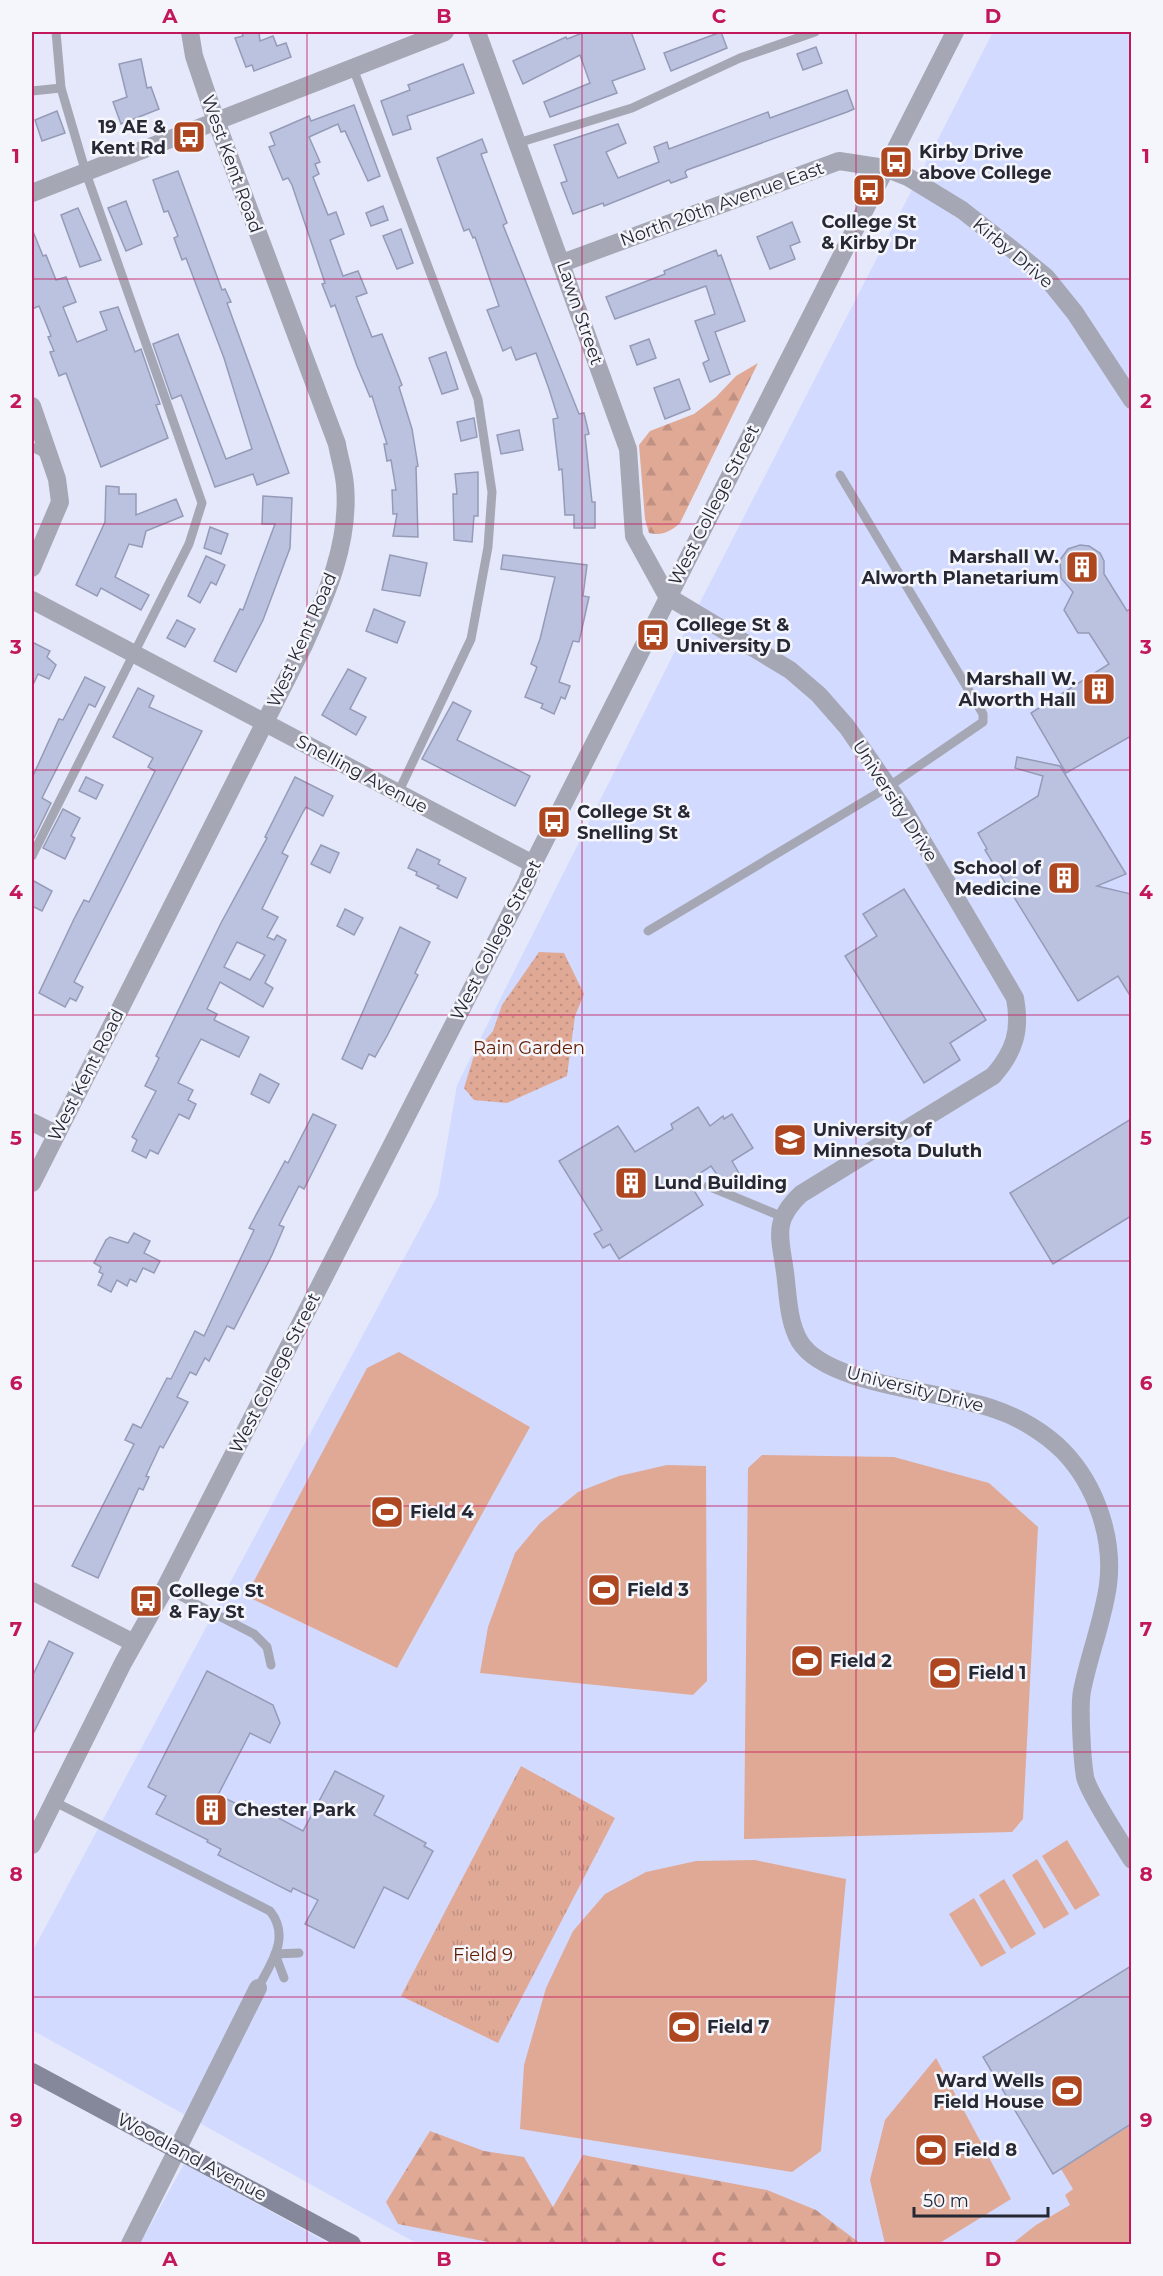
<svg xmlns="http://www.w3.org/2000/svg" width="1163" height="2276" font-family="Montserrat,sans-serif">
<defs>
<pattern id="forest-firs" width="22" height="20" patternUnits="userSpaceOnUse" patternTransform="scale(1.5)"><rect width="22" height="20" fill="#e0a996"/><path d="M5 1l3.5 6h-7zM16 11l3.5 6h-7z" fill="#c09182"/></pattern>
<pattern id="park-tufts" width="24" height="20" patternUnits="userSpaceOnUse" patternTransform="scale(1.5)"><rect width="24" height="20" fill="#e0a996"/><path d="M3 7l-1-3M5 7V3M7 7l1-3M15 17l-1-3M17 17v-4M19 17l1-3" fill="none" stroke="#c09182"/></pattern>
<pattern id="garden-dots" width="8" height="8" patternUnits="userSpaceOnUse" patternTransform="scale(1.5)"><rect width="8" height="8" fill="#e0a996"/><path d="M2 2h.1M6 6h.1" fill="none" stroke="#c09182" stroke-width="1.8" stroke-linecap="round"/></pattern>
</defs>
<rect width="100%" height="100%" fill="#e4e8fa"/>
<g fill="#d2daff">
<polygon points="993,32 1131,32 1131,2244 418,2244 32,2030 32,1952 438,1195 457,1085 675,651"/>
<polygon points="184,2164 330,2244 140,2244"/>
</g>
<g fill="#e0a996">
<polygon points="399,1352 530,1427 397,1668 246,1596 367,1368"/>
<polygon points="762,1455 894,1457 989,1483 1038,1527 1023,1819 1012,1832 744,1839 748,1468"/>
<polygon points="667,1465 706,1466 707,1681 693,1695 480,1673 488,1627 515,1553 540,1523 578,1492 619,1476"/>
<polygon points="1067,1840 1100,1895 1075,1910 1042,1856"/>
<polygon points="1037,1859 1069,1914 1044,1929 1012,1875"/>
<polygon points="755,1860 846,1879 821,2151 792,2172 520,2129 524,2065 546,1988 573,1931 605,1894 646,1872 696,1861"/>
<polygon points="1004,1879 1036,1934 1011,1949 979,1895"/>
<polygon points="974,1898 1006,1953 981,1967 949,1914"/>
<polygon points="936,2058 1011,2199 938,2244 885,2244 870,2180 885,2120"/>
<polygon points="1131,2125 1131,2244 1012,2244 1036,2225 1070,2205 1065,2195 1073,2189 1061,2169"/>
</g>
<g fill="url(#forest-firs)">
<path d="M758,363L680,523C670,532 662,536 649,533L645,519L639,445L650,431L694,414L716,397L736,376Z"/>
<polygon points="430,2131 484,2151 524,2157 553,2207 583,2155 767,2190 816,2210 861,2244 498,2244 398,2224 386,2202"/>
</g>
<polygon fill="url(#park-tufts)" points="521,1766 615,1818 498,2043 401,1996"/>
<polygon fill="url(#garden-dots)" points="539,952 564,953 584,994 575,1016 567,1076 507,1103 474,1100 464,1088 475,1052 493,1031 502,1005"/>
<g fill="#bbc2df" stroke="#959bb7" stroke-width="1.5" fill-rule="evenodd">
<polygon points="242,32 259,32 260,41 273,36 277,46 286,43 291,57 254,71 252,65 246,67 235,38 243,36"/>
<polygon points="585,32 631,32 645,69 612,81 617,93 550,117 544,102 590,83 580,55 523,84 513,61 566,37 567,39"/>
<polygon points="721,32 727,48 671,71 664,53"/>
<polygon points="816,47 822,63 803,70 797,54"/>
<polygon points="141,59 147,88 151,87 159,109 121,124 113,102 127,97 119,64"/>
<polygon points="463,64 474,93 407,116 411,129 393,135 381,101 410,90 408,85"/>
<polygon points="847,90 854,109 847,112 687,170 685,172 687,177 671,183 669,180 604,206 603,203 573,214 561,183 567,181 554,145 618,124 626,143 606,152 618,178 659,162 654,147 667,142 669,149 768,112 770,118"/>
<polygon points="354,105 380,176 368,181 345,131 341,132 338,124 309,137 320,162 315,164 319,174 313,177 328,215 336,212 344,234 330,240 343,276 358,271 367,293 356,297 372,337 382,334 402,385 399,387 412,429 418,466 416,467 418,537 393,536 397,514 393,514 392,490 396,490 391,460 387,461 384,444 387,444 372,396 370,397 357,366 335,305 331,307 322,284 325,283 292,185 288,178 283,180 269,147 275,145 270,133 309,116 311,121"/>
<polygon points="57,111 65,133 42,141 35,120"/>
<polygon points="482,139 487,152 481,154 507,223 503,225 579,414 584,413 589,434 585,435 592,502 595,502 595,528 574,528 574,515 565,515 562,469 559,470 553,419 558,418 549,389 536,353 516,360 511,347 503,351 487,310 499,306 475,237 473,238 469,229 464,231 437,158"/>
<polygon points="178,171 222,290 225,289 231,302 227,303 289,473 257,485 253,474 215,487 184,402 181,395 172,399 153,344 178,334 226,459 252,449 224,358 186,258 182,260 174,238 178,236 168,211 164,212 153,180"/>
<polygon points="126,201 142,244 126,251 108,208"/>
<polygon points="383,206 388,220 371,226 366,213"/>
<polygon points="78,208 101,260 80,267 61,215"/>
<polygon points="792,222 800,242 790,246 795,259 770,269 757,237"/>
<polygon points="32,229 43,256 46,255 56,280 66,277 76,302 63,307 77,342 107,330 100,312 118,307 135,352 141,349 160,404 156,405 168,438 101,467 66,373 59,376 50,352 54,351 48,337 51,336 39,306 32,309"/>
<polygon points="401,229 413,263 397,269 383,236"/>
<polygon points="716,250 718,256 721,255 745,321 715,332 730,374 710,382 703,363 709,360 695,321 715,314 706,286 615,319 606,297 665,274 664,271"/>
<polygon points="649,339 656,358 637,365 630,346"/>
<polygon points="446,352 458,389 442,394 429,358"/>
<polygon points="679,379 690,409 665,419 654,388"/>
<polygon points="474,418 477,437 461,441 457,422"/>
<polygon points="519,430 523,450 501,454 497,435"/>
<polygon points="478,472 478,516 474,516 472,542 454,540 453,494 457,494 455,474"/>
<polygon points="106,486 119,487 119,494 136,494 136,515 176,499 183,516 146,531 142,547 129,544 115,577 149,595 141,610 101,588 97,596 76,585 105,522"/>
<polygon points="263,496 292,498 290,548 263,620 236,672 214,661 240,609 243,610 275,524 262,524"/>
<polygon points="210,527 228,534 221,554 204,548"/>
<polygon points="1080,545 1089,546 1100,553 1104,561 1104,574 1127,611 1131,608 1131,736 1066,773 1031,713 1109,664 1089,633 1078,633 1064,610 1073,592 1061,578 1060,560 1068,549"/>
<polygon points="390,555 427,563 420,596 382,590"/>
<polygon points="503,555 587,565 583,596 589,597 579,642 573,641 559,682 570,686 565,699 561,697 554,714 541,708 543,704 525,697 537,667 531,664 540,639 555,577 501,569"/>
<polygon points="206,556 225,565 216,585 211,582 200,603 188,596"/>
<polygon points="374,609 405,622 397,643 366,631"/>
<polygon points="177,620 195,629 185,647 167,638"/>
<polygon points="32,642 50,651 47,657 56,665 49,679 38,674 32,687"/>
<polygon points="348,669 366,678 350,709 366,717 356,735 322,715"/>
<polygon points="85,677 105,687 95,707 89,704 42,798 51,803 32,842 32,778 59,719 63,720"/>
<polygon points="138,688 154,696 149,707 202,731 74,982 83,987 76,1001 70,998 65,1007 39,993 74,919 84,900 89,902 155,771 148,767 153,758 113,737"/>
<polygon points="453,702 471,711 457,740 530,776 515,806 422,759"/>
<polygon points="1017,757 1060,766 1126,874 1097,886 1131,894 1131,997 1118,976 1078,1001 985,850 987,849 978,833 1038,796 1043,776 1015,768"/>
<polygon points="86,777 103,785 96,799 79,791"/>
<path d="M295,777L333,796L323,816L306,807L303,812L282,853L288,856L262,909L278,917L267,937L274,940L277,935L286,940L265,983L273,988L263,1007L220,982L207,1009L217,1014L214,1020L249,1037L239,1057L201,1039L178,1083L193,1090L188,1100L196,1104L189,1119L179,1114L158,1154L150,1150L146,1158L132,1151L137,1140L132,1137L156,1091L145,1086L159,1058L156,1056L221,923L267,838L265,837ZM237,942L265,955L250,980L224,967Z"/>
<polygon points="63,809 80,818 71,836 75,838 65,859 43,848"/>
<polygon points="321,845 339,853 330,873 311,864"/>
<polygon points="417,849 440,860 438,864 466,878 457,898 437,888 439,886 416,875 417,872 408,868"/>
<polygon points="32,880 52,891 42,911 32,906"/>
<polygon points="904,889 986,1020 950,1043 960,1060 924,1083 845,956 877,936 863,914"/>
<polygon points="345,909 363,918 354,935 337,926"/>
<polygon points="400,927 430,942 415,973 418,975 387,1036 375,1057 369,1054 362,1069 342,1059"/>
<polygon points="260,1074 279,1084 269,1103 251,1094"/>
<polygon points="698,1107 710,1126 723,1116 724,1119 732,1114 753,1148 732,1161 740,1175 724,1185 711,1166 688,1181 703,1205 619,1259 610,1244 603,1248 594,1234 602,1230 559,1161 618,1126 635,1152 673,1129 671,1124"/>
<polygon points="313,1114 336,1125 304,1189 299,1186 279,1225 284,1227 272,1255 234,1329 227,1326 209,1361 205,1358 196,1375 190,1372 177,1397 188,1402 163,1448 160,1446 146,1476 149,1477 143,1490 139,1488 98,1578 72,1566 134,1444 125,1440 133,1424 141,1428 167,1378 171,1379 195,1331 204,1336 254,1230 249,1228 285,1161 288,1163"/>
<polygon points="1131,1119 1131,1216 1053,1264 1010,1193"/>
<polygon points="134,1233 150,1241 144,1253 160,1261 154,1273 143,1268 136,1282 130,1279 127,1286 117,1280 111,1292 98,1285 103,1274 99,1272 101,1267 94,1263 106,1240 110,1237 128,1243"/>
<polygon points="49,1641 73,1653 32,1736 32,1677"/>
<polygon points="207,1671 273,1705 280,1723 270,1743 250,1733 218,1795 243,1807 246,1801 303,1831 335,1771 384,1796 374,1815 426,1843 424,1846 433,1851 408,1899 384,1887 354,1948 305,1924 318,1900 293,1888 291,1892 218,1855 221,1849 207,1842 208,1840 156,1814 166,1796 148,1787"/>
<polygon points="1131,1966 1131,2124 1053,2174 983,2057"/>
</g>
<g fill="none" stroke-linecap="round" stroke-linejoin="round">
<g stroke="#a5a8b4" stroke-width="9">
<polyline points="353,68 478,399 492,492 488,547 471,639 398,793"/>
<polyline points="32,91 61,88"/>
<polyline points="518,143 632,108 740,58 815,32"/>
<polyline points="32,447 48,455"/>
<polyline points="32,856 189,544 202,503 86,173 61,88 56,32"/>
<polyline points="648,931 888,787 983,722 983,714 840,475"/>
<polyline points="708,1186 783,1217"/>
<polyline points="165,1588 254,1634 267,1647 271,1665"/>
<path d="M53,1801L270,1911C291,1937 271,1963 258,1988"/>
<polyline points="284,1978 275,1954 299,1953"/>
</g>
<g stroke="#a5a8b4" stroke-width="18">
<path d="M477,32L628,449L634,536L667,596L790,670L819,695L847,727L903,808L1015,998C1021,1030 1015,1051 993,1076L801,1194C772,1221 780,1237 785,1272C788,1295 788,1322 800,1342C828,1386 945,1391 994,1409C1019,1417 1045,1433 1063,1451C1096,1485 1114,1538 1108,1585C1103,1621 1089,1655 1082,1691C1079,1707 1082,1759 1085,1777C1088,1792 1122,1844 1132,1860"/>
<polyline points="562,263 839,161 885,168 908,177 962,210 1013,250 1046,277 1075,313 1132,400"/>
<polyline points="32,406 57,479 60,502 32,568"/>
<polyline points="32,600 533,864"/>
<polyline points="32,1122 56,1134"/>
<path d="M32,1183L304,645C327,594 350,542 345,485C344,471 339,457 337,444L216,121"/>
<polyline points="32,1591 134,1643"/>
<polyline points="130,2244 258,1988"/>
</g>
<g stroke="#a5a8b4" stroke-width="18">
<polyline points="190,32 194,56 216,121"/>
<polyline points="32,193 445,32"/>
<polyline points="32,1845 123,1663 165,1588 527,881 533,864 955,32"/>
</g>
<polyline stroke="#84889a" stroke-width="18" points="32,2072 352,2244"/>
</g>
<path fill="none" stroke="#c2185b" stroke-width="1.5" stroke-opacity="0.55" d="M307,32V2244M582,32V2244M856,32V2244M32,279H1132M32,524H1132M32,770H1132M32,1015H1132M32,1261H1132M32,1506H1132M32,1752H1132M32,1997H1132"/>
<defs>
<g id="bus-square" transform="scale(1.725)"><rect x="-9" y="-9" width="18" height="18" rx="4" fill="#ae4720" stroke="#f5f6fc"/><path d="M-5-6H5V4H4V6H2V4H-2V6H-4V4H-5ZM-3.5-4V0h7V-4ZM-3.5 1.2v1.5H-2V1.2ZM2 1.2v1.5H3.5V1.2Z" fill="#fff"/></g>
<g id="building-square" transform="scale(1.725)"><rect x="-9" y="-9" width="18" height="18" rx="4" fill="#ae4720" stroke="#f5f6fc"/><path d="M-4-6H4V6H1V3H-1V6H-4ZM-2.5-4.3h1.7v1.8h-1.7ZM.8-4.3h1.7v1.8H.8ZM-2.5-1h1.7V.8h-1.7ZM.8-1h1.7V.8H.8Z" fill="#fff"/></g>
<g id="university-square" transform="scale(1.725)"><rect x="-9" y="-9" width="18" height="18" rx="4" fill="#ae4720" stroke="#f5f6fc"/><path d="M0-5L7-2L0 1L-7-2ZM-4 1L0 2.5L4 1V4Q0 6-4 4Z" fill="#fff"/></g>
<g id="stadium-square" transform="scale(1.725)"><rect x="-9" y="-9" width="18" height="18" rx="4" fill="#ae4720" stroke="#f5f6fc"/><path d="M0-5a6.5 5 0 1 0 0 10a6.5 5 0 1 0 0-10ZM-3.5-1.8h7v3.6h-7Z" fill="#fff"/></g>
</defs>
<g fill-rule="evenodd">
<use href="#bus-square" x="189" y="137"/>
<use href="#bus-square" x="896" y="162"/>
<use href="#bus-square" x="869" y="190"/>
<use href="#building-square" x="1082" y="567"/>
<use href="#bus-square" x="653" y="635"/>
<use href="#building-square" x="1099" y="689"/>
<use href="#bus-square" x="554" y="822"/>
<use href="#building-square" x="1064" y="878"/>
<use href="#university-square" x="790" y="1140"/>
<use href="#building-square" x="631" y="1183"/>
<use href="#stadium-square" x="387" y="1512"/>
<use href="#stadium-square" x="604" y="1590"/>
<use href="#bus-square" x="146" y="1601"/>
<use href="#stadium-square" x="807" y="1661"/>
<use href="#stadium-square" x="945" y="1673"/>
<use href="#building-square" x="211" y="1810"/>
<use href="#stadium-square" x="684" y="2027"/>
<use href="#stadium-square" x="1067" y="2091"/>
<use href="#stadium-square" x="931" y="2150"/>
</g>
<g text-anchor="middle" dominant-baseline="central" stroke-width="5" stroke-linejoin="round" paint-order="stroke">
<g font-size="18" font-weight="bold" fill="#262834" stroke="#f5f6fc" text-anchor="start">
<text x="166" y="127" text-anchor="end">19 AE &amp;<tspan x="166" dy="21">Kent Rd</tspan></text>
<text x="919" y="152">Kirby Drive<tspan x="919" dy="21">above College</tspan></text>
<text x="869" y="222" text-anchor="middle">College St<tspan x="869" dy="21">&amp; Kirby Dr</tspan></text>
<text x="1059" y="557" text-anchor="end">Marshall W.<tspan x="1059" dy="21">Alworth Planetarium</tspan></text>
<text x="676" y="625">College St &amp;<tspan x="676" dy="21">University D</tspan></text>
<text x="1076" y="679" text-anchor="end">Marshall W.<tspan x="1076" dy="21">Alworth Hall</tspan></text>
<text x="577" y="812">College St &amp;<tspan x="577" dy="21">Snelling St</tspan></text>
<text x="1041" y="868" text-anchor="end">School of<tspan x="1041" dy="21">Medicine</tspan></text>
<text x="813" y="1130">University of<tspan x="813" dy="21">Minnesota Duluth</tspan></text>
<text x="654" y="1183">Lund Building</text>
<text x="410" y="1512">Field 4</text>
<text x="627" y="1590">Field 3</text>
<text x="169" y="1591">College St<tspan x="169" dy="21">&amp; Fay St</tspan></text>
<text x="830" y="1661">Field 2</text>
<text x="968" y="1673">Field 1</text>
<text x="234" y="1810">Chester Park</text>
<text x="707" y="2027">Field 7</text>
<text x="1044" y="2081" text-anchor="end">Ward Wells<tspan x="1044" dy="21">Field House</tspan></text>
<text x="954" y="2150">Field 8</text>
</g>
<g font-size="18" fill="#262834" stroke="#f5f6fc">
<text transform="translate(232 164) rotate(70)">West Kent Road</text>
<text transform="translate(722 204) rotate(-20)">North 20th Avenue East</text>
<text transform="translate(1013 253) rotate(40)">Kirby Drive</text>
<text transform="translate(580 313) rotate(71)">Lawn Street</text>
<text transform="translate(714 505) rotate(-63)">West College Street</text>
<text transform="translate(302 640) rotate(-66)">West Kent Road</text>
<text transform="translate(362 774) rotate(28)">Snelling Avenue</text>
<text transform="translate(895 801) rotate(57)">University Drive</text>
<text transform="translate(496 940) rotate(-63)">West College Street</text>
<text transform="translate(86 1075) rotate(-63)">West Kent Road</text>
<text transform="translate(275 1373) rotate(-63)">West College Street</text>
<text transform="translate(915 1389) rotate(14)">University Drive</text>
<text transform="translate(192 2157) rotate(28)">Woodland Avenue</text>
</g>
<g font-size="18" fill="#631c00" stroke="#f5f6fc">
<text x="529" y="1048">Rain Garden</text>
<text x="483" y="1955">Field 9</text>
</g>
</g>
<rect width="1163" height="2276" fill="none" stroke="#f5f6fc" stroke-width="66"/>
<path d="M914 2207v9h134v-9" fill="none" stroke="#262834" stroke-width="3"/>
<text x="923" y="2207" font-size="18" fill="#262834" stroke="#f5f6fc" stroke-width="4.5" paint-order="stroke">50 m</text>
<rect x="33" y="33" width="1097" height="2210" fill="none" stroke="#c2185b" stroke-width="2"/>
<g font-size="20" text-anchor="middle" font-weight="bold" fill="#c2185b">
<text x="170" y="23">A</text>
<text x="444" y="23">B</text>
<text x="719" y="23">C</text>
<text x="993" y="23">D</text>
<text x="16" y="163">1</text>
<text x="1146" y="163">1</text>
<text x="16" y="408">2</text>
<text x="1146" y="408">2</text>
<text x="16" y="654">3</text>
<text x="1146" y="654">3</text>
<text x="16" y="899">4</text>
<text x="1146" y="899">4</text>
<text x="16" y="1145">5</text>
<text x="1146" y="1145">5</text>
<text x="16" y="1390">6</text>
<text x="1146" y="1390">6</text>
<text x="16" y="1636">7</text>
<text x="1146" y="1636">7</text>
<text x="16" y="1881">8</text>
<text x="1146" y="1881">8</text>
<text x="16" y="2127">9</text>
<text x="1146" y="2127">9</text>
<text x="170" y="2266">A</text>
<text x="444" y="2266">B</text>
<text x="719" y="2266">C</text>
<text x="993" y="2266">D</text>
</g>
</svg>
